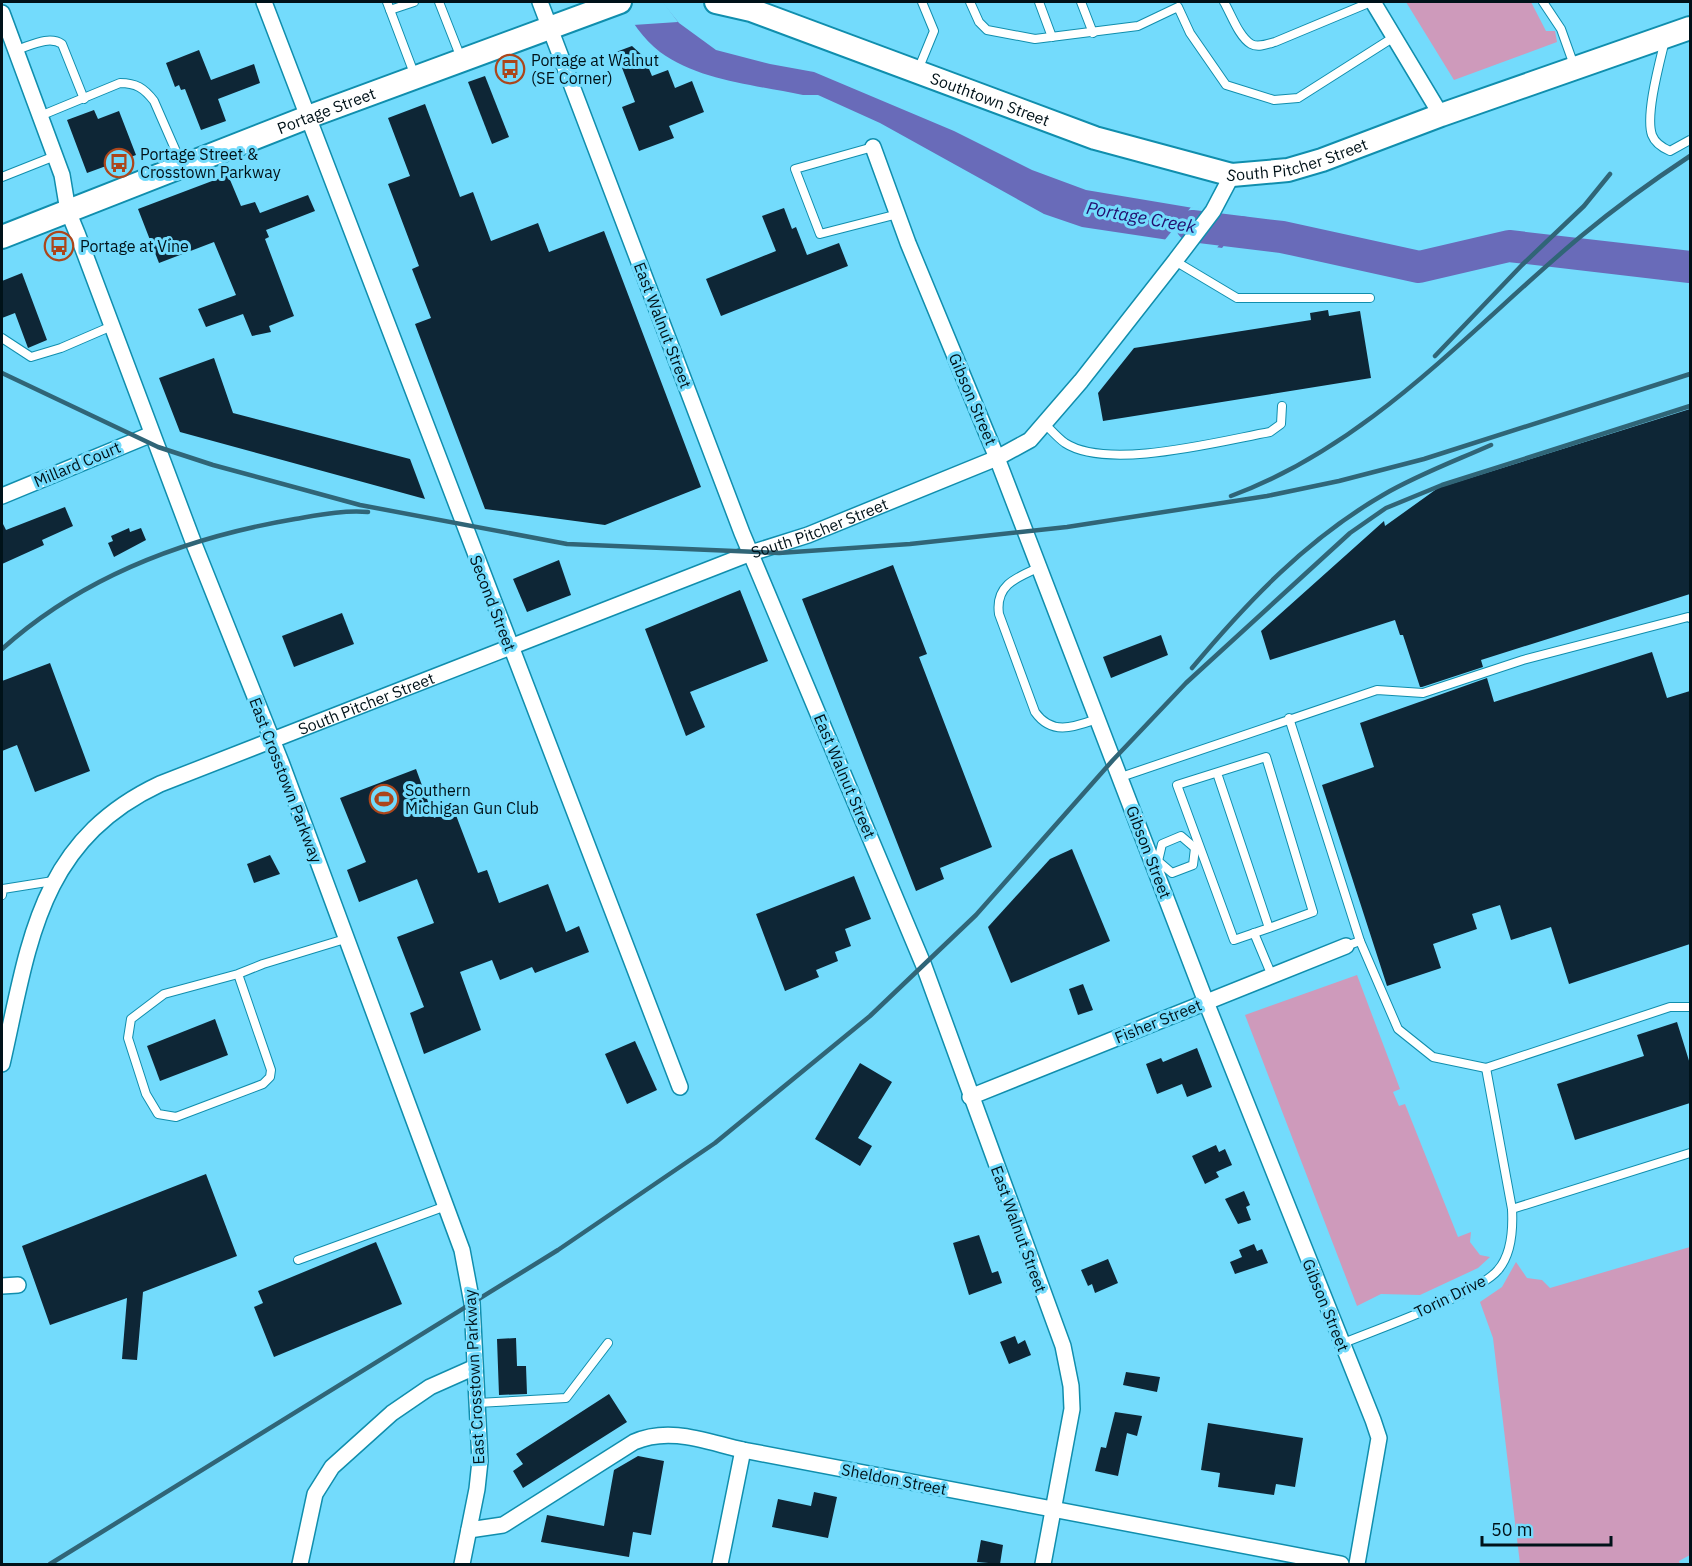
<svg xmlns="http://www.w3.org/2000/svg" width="1692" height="1566" font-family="'IBM Plex Sans',sans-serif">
<rect width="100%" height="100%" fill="#73dbfc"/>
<g fill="#ce9abb">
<polygon points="1406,2 1531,2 1546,31 1555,31 1557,42 1454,80"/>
<polygon points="1357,975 1400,1089 1393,1092 1399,1106 1405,1104 1458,1237 1471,1232 1470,1242 1480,1255 1490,1257 1478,1268 1420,1295 1381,1294 1357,1306 1245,1015"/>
<polygon points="1690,1247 1690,1555 1679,1561 1680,1564 1520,1564 1493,1338 1480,1302 1502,1287 1516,1262 1527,1278 1542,1280 1550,1288"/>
</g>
<path fill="#696bb9" d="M620,2H662L679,23L716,50L770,64L814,72L954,131L1032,170L1086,190L1247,217L1222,248L1082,227L1044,214L880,123L818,95H803C757,85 699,81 660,52C643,39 631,20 620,2Z"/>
<g fill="#73dbfc">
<polygon points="617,2 663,2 678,22 633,25"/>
<polygon points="1191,207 1243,215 1216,249 1164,241"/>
</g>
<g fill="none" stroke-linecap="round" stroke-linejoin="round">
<polyline stroke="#696bb9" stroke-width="32" points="1192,226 1282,237 1419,267 1509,246 1690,267"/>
</g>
<g fill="#0e2636">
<polygon points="632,46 644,57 652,76 668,70 675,88 692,81 704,112 669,126 674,138 639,151 622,107 635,102 616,52"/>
<polygon points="199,50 211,80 254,64 260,83 218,99 226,121 201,130 185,89 181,90 179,85 175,87 166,63"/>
<polygon points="485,76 509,137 492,144 468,82"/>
<polygon points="425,104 460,197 473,192 491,241 538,223 549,252 604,231 701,487 605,525 485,509 415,324 431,318 412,269 419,266 388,184 410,176 388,118"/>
<polygon points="94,110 98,119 119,111 136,155 87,173 67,120"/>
<polygon points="228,175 241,206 255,202 260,213 308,195 315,211 266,230 269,237 265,239 294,316 269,326 271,332 252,336 243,314 206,327 198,309 236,295 214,242 159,263 138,209"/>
<polygon points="784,208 792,229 796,227 807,255 839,243 848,266 721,316 706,279 776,251 762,216"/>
<polygon points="22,273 47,340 28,348 15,313 2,318 2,281"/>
<polygon points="1328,310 1329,316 1360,311 1371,378 1103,421 1098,393 1134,348 1311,320 1310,313"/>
<polygon points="214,358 233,413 410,459 425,499 180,432 159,378"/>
<polygon points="1690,409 1690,594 1481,660 1483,667 1422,687 1420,687 1403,635 1400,635 1395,620 1270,660 1261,631 1384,521 1385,526 1438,488"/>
<polygon points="65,507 73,526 42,540 44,545 2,564 2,522 6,530"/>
<polygon points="129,528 130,532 141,528 146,540 114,557 108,543 113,541 111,536"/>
<polygon points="559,560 571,595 527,612 513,579"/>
<polygon points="893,565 927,654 919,657 992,847 940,868 944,879 916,891 802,599"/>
<polygon points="740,590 768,661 690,692 705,727 686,736 645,629"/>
<polygon points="342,613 354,644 294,667 282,636"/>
<polygon points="1161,635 1168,655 1111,678 1103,657"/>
<polygon points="1652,652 1667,698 1690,691 1690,944 1569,984 1551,927 1511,940 1500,905 1472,914 1477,929 1433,944 1441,968 1387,986 1322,785 1374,767 1360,723 1487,678 1494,702"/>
<polygon points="50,663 90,771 35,792 17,745 2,751 2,681"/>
<polygon points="416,769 434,818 454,810 478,873 487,870 499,903 548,884 566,932 579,926 589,952 535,973 532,967 500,980 492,960 460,972 481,1030 424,1054 410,1013 424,1007 397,937 434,923 417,879 359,902 347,870 366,862 340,798"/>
<polygon points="1072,849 1110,941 1011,983 988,927 1050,859"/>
<polygon points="270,855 280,874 254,883 247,864"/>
<polygon points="854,876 871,919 845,929 851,946 835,952 838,961 816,970 819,977 785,991 756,914"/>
<polygon points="1083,984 1093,1010 1078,1015 1069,989"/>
<polygon points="215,1019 228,1055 160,1081 147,1046"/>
<polygon points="1677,1022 1690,1064 1690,1103 1575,1140 1557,1084 1644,1056 1637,1035"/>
<polygon points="635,1041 657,1090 627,1104 605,1054"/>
<polygon points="1197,1048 1212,1087 1187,1097 1182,1084 1157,1094 1146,1064 1161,1058 1163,1062"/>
<polygon points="860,1063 892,1082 858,1138 872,1146 860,1166 815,1139"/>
<polygon points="1216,1145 1219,1152 1225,1149 1232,1165 1216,1172 1219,1177 1205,1184 1192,1156"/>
<polygon points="206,1174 237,1256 143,1292 137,1360 122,1359 127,1298 50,1325 22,1246"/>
<polygon points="1244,1191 1250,1205 1246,1207 1251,1220 1238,1224 1225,1199"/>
<polygon points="979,1235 992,1273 998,1271 1002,1283 969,1295 953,1243"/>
<polygon points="376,1242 402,1304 274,1357 254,1307 263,1303 258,1291"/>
<polygon points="1254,1244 1257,1251 1262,1249 1268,1263 1235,1274 1230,1262 1242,1257 1239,1250"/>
<polygon points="1108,1259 1118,1283 1095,1293 1092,1284 1088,1286 1081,1270"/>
<polygon points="1015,1336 1018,1344 1025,1340 1031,1355 1009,1364 1000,1342"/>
<polygon points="516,1338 517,1366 526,1366 527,1394 499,1395 497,1339"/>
<polygon points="1126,1372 1160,1377 1157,1392 1123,1385"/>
<polygon points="609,1394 627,1422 523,1488 513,1471 523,1464 516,1454"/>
<polygon points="1115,1412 1142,1416 1137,1436 1127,1433 1118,1476 1095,1471 1101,1447 1106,1448"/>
<polygon points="1208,1423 1303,1438 1295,1487 1276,1484 1274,1495 1218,1487 1220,1473 1201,1470"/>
<polygon points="638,1456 664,1461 651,1535 633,1532 629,1557 541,1542 547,1515 604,1526 614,1470"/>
<polygon points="814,1492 837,1497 828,1538 772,1527 778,1499 811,1506"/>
<polygon points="981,1540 1003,1545 1000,1564 977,1562"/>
</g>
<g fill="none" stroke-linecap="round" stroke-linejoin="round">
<g stroke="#108ead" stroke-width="10">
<g id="service">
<polyline points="387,2 415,76"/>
<polyline points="439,2 461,58"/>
<polyline points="970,2 979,22 987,30 1035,39 1138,26 1178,7 1190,33 1226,85 1274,100 1298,98 1394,37"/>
<polyline points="1039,2 1052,37"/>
<polyline points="1081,2 1093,33"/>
<path d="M1224,2C1231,14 1239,37 1251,44C1258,48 1268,44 1275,42L1371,2"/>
<polyline points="1543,2 1561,29 1575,68"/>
<polyline points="390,10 414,2"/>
<path d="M1665,40C1660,61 1645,115 1652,135C1655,143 1663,148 1670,151L1690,140"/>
<path d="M16,50C30,46 49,35 62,44L84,99"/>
<polyline points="918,70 934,31 922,2"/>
<path d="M40,116L120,83C136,83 144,88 154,101L182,165"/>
<polyline points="873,147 795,169 820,234 898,214"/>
<polyline points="2,177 55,156"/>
<polyline points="1175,261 1237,298 1370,298"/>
<polyline points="2,338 31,357 61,348 112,326"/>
<path d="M1045,424C1051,430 1058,438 1065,443C1108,471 1220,441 1270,432L1281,424L1282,406"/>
<path d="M1038,568C1015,578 995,586 999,614L1035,712C1052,736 1074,727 1097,719"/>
<polyline points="1289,718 1360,941 1346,946"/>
<polyline points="1217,773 1269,928 1313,912 1266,757 1177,785 1234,940 1269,928"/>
<polyline points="1121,777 1377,690 1423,693 1523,660 1688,617 1690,618"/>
<polyline points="1158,861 1172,873 1193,865 1195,848"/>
<polyline points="1158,861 1162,844 1181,836 1195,848"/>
<polyline points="2,895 3,889 53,881"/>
<polyline points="1254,933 1272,976"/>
<polyline points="1360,941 1398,1029 1433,1057 1486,1068 1670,1007 1690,1007"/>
<polyline points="238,974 164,994 131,1019 128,1038 146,1094 158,1114 176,1117 263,1084 270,1077 271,1070 238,974 263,964 345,939"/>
<polyline points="1512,1209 1690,1153"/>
<polyline points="298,1260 446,1206"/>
<path d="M1341,1344C1375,1330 1478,1294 1498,1270C1512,1254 1513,1228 1512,1209L1486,1068"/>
<polyline points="477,1403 566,1398 608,1343"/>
</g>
</g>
<g stroke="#108ead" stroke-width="18">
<g id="minor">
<polyline points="264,2 680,1087"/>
<polyline points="540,2 742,533 924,966 1063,1346 1071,1386 1072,1409 1043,1564"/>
<polyline points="1373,2 1441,115"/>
<polyline points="2,13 62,175 68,211 77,233 194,544 281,762 462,1250 472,1303 480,1461 477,1489 462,1564"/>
<polyline points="873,147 908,243 997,458 1206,1002 1373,1420 1379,1438 1357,1564"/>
<polyline points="2,496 152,434"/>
<path id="s1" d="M2,1064C29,946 37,842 160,784L751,553L808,535L997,458L1030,440L1081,381L1175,261L1213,211L1232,175"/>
<polyline points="970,1097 1346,946"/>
<polyline points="2,1286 18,1285"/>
<path d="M469,1530L503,1525L634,1442C670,1426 707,1442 743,1450L1341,1564"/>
<polyline points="300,1564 315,1494 332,1467 392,1413 430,1387 475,1367"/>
<polyline points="720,1564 743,1450"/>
</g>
</g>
<g stroke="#108ead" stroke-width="26">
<g id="secondary">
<path id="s2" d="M716,2L751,10L1095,138L1232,175L1288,170L1322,160L1441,115L1690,28"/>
<path id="s3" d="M2,237L308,117L620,2"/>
</g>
</g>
<use href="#service" stroke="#fff" stroke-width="8"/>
<use href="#minor" stroke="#fff" stroke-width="15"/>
<use href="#secondary" stroke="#fff" stroke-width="22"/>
<g stroke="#306577" stroke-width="4.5">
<polyline points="1435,356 1522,265 1584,206 1610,174"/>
<polyline points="2,373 158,447 213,465 360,505 567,544 779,553 910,544 1067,527 1267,496 1339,481 1424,459 1690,374"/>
<path d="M1231,496C1370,445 1469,330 1580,237C1615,208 1652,181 1690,156"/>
<path d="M2,649C83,576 189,537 295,519C319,515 343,510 368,512"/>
<path d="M1192,668C1248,601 1307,539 1383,495C1417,475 1455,461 1491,445"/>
<polyline points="50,1564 558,1250 715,1143 870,1016 976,915 1113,760 1186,683 1350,533 1386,508 1442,485 1690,406"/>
</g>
</g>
<defs>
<g id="bus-ring" transform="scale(1.5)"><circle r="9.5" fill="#73dbfc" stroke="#ac461b" stroke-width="1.5"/><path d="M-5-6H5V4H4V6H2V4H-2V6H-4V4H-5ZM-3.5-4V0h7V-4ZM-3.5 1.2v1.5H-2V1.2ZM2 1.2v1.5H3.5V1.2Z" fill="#ac461b"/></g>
<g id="stadium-ring" transform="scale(1.5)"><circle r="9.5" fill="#73dbfc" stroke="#ac461b" stroke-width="1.5"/><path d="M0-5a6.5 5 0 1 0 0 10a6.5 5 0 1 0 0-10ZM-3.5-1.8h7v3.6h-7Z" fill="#ac461b"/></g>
</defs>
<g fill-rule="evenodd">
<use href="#bus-ring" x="510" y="69"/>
<use href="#bus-ring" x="119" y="163"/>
<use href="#bus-ring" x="59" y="246"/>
<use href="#stadium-ring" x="384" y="799"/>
</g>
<g text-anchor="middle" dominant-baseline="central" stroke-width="6" stroke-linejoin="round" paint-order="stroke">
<g font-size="16" fill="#001219" stroke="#73dbfc" text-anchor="start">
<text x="531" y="60">Portage at Walnut<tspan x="531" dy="18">(SE Corner)</tspan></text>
<text x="140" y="154">Portage Street &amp;<tspan x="140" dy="18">Crosstown Parkway</tspan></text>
<text x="80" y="246">Portage at Vine</text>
<text x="405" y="790">Southern<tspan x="405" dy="18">Michigan Gun Club</tspan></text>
</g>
<g font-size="16" fill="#001219" stroke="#73dbfc">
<text stroke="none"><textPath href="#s2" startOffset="291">Southtown Street</textPath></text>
<text stroke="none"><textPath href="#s3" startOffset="348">Portage Street</textPath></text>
<text stroke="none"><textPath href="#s2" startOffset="612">South Pitcher Street</textPath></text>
<text transform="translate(663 325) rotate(69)">East Walnut Street</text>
<text transform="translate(973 399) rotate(67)">Gibson Street</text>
<text transform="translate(77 464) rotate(-23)">Millard Court</text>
<text stroke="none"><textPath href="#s1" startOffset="1044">South Pitcher Street</textPath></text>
<text transform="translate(493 603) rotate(69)">Second Street</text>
<text stroke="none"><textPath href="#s1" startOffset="558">South Pitcher Street</textPath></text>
<text transform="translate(845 776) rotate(67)">East Walnut Street</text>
<text transform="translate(286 780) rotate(69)">East Crosstown Parkway</text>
<text transform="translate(1149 852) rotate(69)">Gibson Street</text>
<text transform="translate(1158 1021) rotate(-22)">Fisher Street</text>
<text transform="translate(1019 1229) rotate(70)">East Walnut Street</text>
<text transform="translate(1450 1296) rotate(-26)">Torin Drive</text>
<text transform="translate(1326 1305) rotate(68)">Gibson Street</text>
<text transform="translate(474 1377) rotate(-93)">East Crosstown Parkway</text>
<text transform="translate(894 1479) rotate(11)">Sheldon Street</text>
</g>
<g font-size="18" font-style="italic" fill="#230e6e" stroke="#73dbfc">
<text transform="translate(1141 217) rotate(10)">Portage Creek</text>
</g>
</g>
<rect width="1692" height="1566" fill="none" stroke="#001219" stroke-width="6"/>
<path d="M1482 1536v9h129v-9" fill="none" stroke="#001219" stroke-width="3"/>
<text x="1491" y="1536" font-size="18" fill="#001219" stroke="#73dbfc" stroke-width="4.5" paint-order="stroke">50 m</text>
</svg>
